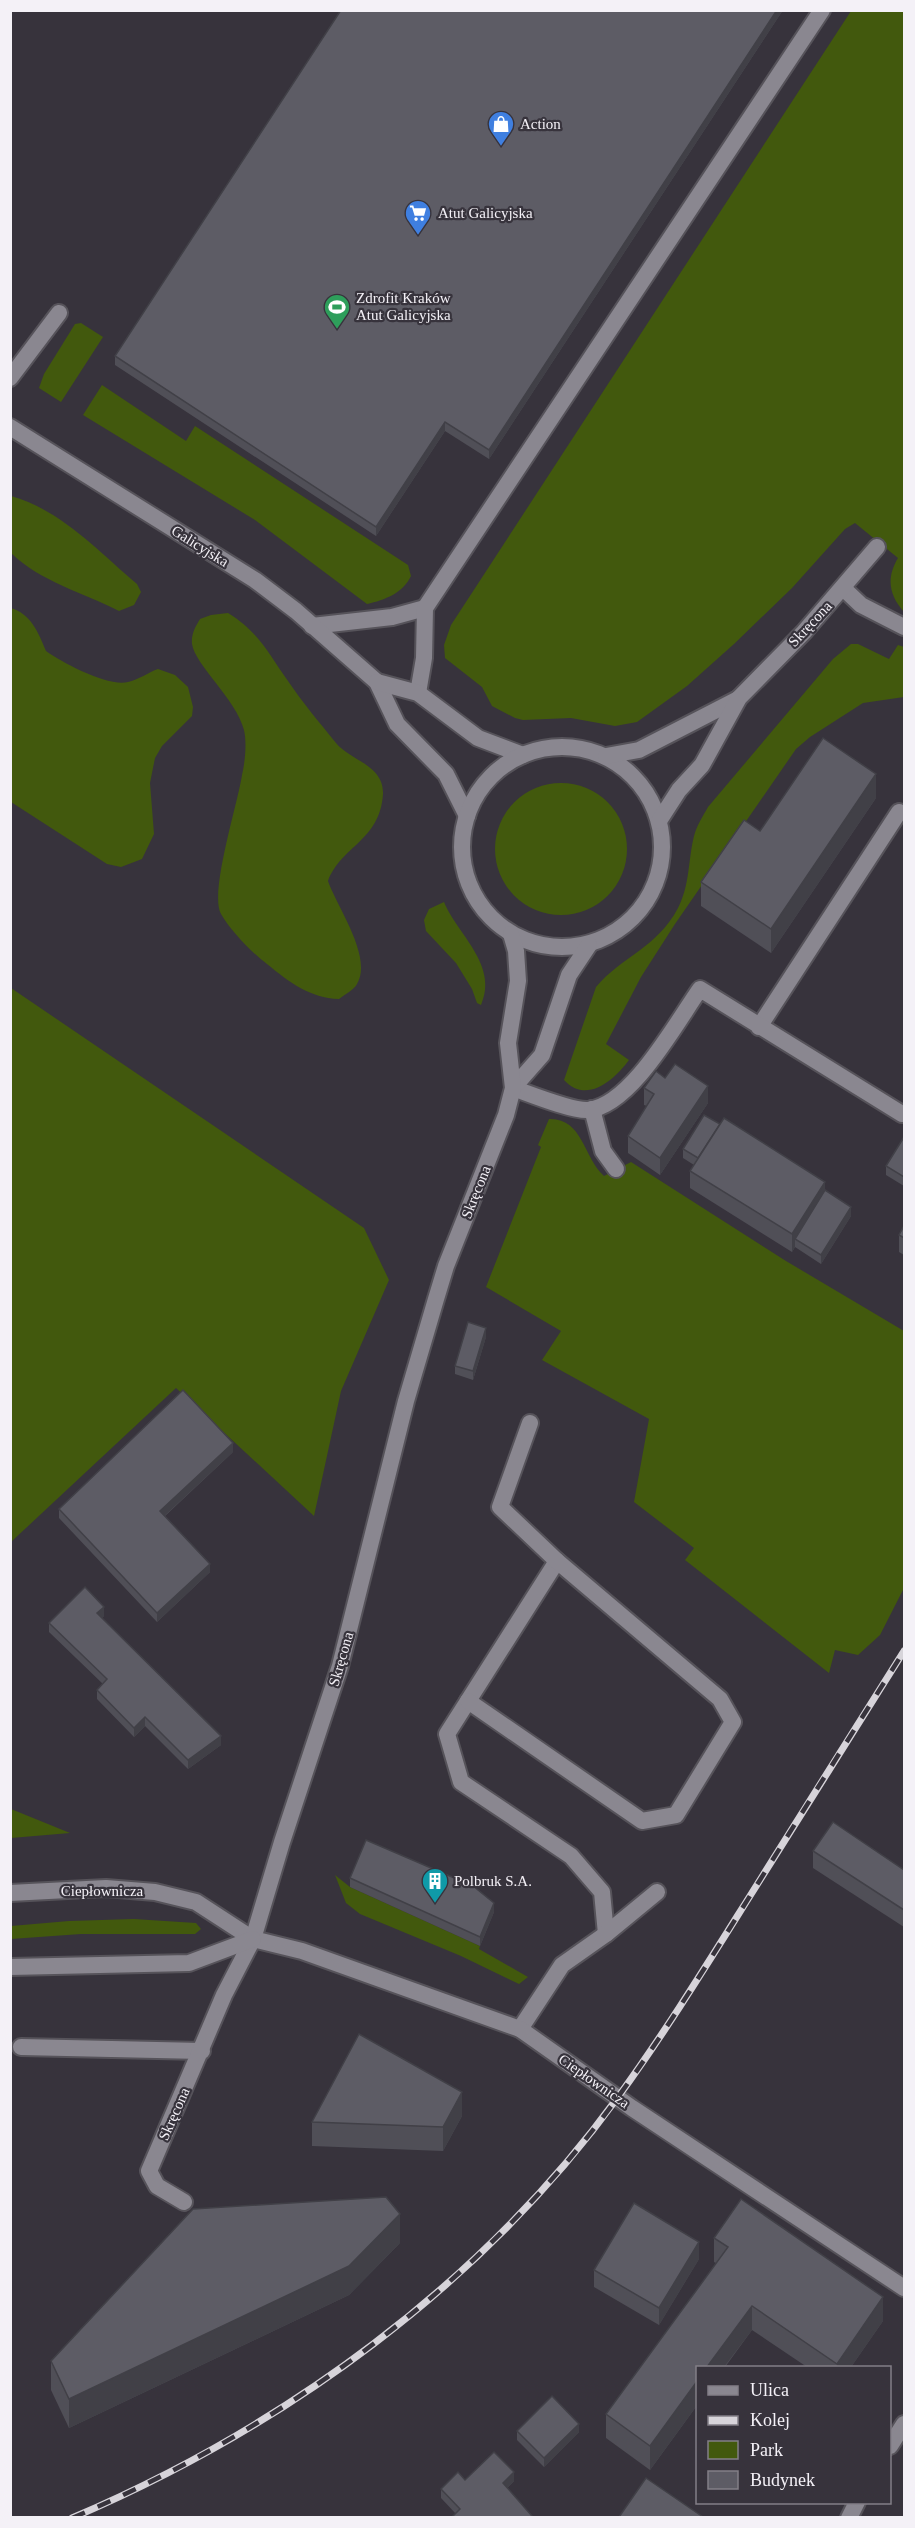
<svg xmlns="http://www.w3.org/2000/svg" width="915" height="2528" font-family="'Times New Roman',serif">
<rect width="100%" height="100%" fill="#37333c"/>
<g fill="#42590d">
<path d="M851,11H904V612C889,595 886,578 898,558L855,523L845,529L792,588L734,644L687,686L637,722L615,726L571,718L523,720L515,718L492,706L482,687L445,658L444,645L451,625Z"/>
<polygon points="81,323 103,337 61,402 39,388 44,374 75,324"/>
<path d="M102,385L186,441L195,426L408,565L411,576C403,593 385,600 367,604L255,520L83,415Z"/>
<path d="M11,496C61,510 98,551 137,584L141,592L134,605L119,611C82,592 41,582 11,553Z"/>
<path d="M10,608C31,613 39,634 46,651C63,663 108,687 128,682C138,680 149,672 158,669L175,675L188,687L193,707L192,716L162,746L155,758L150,783L154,834L142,859L121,867L107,864L11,802Z"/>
<path d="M228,613C259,632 268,653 288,681C302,702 320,723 336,743C351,761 384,765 383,794C380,841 341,846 328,881C337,907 373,957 357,984C354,990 344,995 339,999C310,998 289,982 267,964C252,953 230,930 221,914C209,893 238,803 242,775C245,762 247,743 244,730C236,699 195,665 192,644C191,635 195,627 200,619L211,615Z"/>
<path d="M851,644H858L889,659L898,645L904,647V697L863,703L810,737L796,749L675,924L641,977L606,1044L629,1060C615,1079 587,1105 564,1080L596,987C622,956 657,948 678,908C690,885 688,860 694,836C697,825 703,816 708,807L833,659Z"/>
<circle cx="561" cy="849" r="66"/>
<path d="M444,902C457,934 499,965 481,1005L477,1003L472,989L456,963L426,931L424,920L429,909Z"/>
<polygon points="11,988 364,1228 389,1280 341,1391 314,1516 176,1388 11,1542"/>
<path d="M549,1119C583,1118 583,1157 604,1176L631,1162L786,1261L904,1331V1588L880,1635L858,1655L835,1650L829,1673L685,1560L694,1548L634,1502L649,1419L542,1360L561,1331L486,1287L541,1147L538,1145Z"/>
<polygon points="11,1809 70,1833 11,1838"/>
<polygon points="335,1875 350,1887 480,1946 479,1949 528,1977 519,1984 461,1956 360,1914 346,1903"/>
<polygon points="134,1919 196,1923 201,1929 195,1934 81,1934 11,1939 11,1926 69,1921"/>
</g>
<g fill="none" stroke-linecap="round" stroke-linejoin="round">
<g stroke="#56535a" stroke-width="20">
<g id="service">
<polyline points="10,378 59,313"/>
<polyline points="843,588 861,605 904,627"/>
<polyline points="312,626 392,617 425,608"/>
<polyline points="418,693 424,658 425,608 822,10"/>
<polyline points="759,1027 899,812"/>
<path d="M513,1088C530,1094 572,1111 588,1110C631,1106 676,1023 700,989L902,1114"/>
<polyline points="592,1109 603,1151 616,1169"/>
<polyline points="557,1561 447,1734 461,1782 571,1856 602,1892 606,1934"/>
<polyline points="468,1701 642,1821 676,1815 733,1722 720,1699 557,1561 500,1507 530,1423"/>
<polyline points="520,2029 562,1965 606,1934 657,1892"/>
<polyline points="21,2047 202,2051"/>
<polyline points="184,2202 157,2186 149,2171 224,1995 253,1939"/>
</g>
</g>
<g stroke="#56535a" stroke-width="20">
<g id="minor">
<polyline points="10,427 255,580 296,611 377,682 397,724 446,774 467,816"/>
<polyline points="377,682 418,693 478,738 523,755"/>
<circle cx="562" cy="847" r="100"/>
<polyline points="606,756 639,750 738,699"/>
<polyline points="659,821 679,790 702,765 739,698 804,632 877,547"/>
<polyline points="513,1088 542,1055 569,975 589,945"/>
<polyline points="10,1893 106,1888 155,1892 196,1902 253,1939 302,1951 520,2029 632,2108 904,2288"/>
<polyline points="253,1939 282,1842 340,1666 406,1401 436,1299 446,1266 506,1115 513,1088 508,1043 518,981 516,951 511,934"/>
<polyline points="10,1967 189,1963 253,1939"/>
<polyline points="890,2446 904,2424"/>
<polyline points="849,2518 857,2502"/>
</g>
</g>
<use href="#service" stroke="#8a8790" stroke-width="16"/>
<use href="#minor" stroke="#8a8790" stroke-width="16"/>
<g stroke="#d7d4da" stroke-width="7">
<path id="rail" d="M72,2518C285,2427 481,2285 618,2097C669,2027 714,1953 760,1880C808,1803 856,1727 904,1651"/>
</g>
<use href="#rail" stroke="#37333c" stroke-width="4.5" stroke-dasharray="14" stroke-linecap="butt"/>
</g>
<g fill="#504f57">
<polygon points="783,10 489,459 445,431 376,536 115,365 115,356"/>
<polygon points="876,798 771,953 701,906 701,882 760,831"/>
<polygon points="665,1078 708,1103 660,1175 628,1153 628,1136 647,1106 644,1105 644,1088"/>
<polygon points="904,1137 904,1186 886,1175 886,1166"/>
<polygon points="683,1149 825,1190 851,1216 821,1264 795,1247 792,1252 690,1188 690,1171 694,1165 683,1158"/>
<polygon points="904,1226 904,1255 899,1252 899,1235"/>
<polygon points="486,1337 473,1380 455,1374 455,1366"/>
<polygon points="233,1452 165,1516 210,1572 157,1622 59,1518 59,1509"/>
<polygon points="104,1616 102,1618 221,1745 188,1769 145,1726 134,1737 97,1699 97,1690 103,1684 49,1632 49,1623"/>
<polygon points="813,1851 904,1870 904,1927 813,1868"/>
<polygon points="350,1878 494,1912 480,1946 350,1887"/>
<polygon points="462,2116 443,2151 312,2146 312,2122"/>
<polygon points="714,2238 883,2321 851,2367 807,2367 752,2330 650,2470 606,2438 606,2414 716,2263 714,2262"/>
<polygon points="400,2243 349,2295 69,2428 51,2390 51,2361"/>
<polygon points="699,2259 659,2325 594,2287 594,2270"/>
<polygon points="517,2431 579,2432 544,2467 517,2440"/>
<polygon points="465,2480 514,2481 507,2488 532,2517 456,2514 441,2498 441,2489"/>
</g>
<g fill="#414047">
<polygon points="777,10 783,10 489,459 489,450"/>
<polygon points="445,422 445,431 376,536 376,527"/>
<polygon points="876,774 876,798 771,953 771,929"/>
<polygon points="708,1086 708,1103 660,1175 660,1158"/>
<polygon points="825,1182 825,1199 795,1239 795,1247 792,1252 792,1234"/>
<polygon points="851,1207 851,1216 821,1264 821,1255"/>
<polygon points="486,1328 486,1337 473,1380 473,1371"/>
<polygon points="233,1443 233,1452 160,1520 160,1511"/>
<polygon points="210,1564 210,1572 157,1622 157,1613"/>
<polygon points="104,1607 104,1616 97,1622 97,1613"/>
<polygon points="145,1717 145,1726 134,1737 134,1728"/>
<polygon points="221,1736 221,1745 188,1769 188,1760"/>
<polygon points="494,1903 494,1912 480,1946 480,1937"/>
<polygon points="462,2092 462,2116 443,2151 443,2127"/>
<polygon points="400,2214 400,2243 349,2295 69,2428 69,2399"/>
<polygon points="699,2242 699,2259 659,2325 659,2308"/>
<polygon points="883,2297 883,2321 851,2367 837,2367 837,2364"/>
<polygon points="752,2306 752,2330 724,2367 707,2367"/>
<polygon points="698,2380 698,2404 650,2470 650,2446"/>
<polygon points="579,2424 579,2432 544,2467 544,2458"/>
<polygon points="514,2472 514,2481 503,2492 503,2483"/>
</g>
<g fill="#5d5c65" stroke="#414047" stroke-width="1.5">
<polygon points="341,10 777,10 489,450 445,422 376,527 115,356"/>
<polygon points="823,738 876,774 771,929 701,882 744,820 760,831"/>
<polygon points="675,1064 708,1086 660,1158 628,1136 654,1094 644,1088 656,1071 665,1078"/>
<polygon points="704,1115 720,1124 698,1158 683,1149"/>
<polygon points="724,1118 825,1182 792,1234 690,1171"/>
<polygon points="904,1137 904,1177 886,1166"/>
<polygon points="825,1190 851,1207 821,1255 795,1239"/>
<polygon points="904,1226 904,1238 899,1235"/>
<polygon points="468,1322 486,1328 473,1371 455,1366"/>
<polygon points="183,1390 233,1443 160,1511 210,1564 157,1613 59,1509"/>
<polygon points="85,1587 104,1607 97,1613 221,1736 188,1760 145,1717 134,1728 97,1690 107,1679 49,1623"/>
<polygon points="833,1822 904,1870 904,1910 813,1851"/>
<polygon points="366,1840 473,1886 494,1903 480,1937 350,1878"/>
<polygon points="359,2034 462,2092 443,2127 312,2122"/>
<polygon points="386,2197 400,2214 349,2266 69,2399 51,2361 193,2209"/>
<polygon points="741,2199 883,2297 837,2364 752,2306 707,2367 698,2367 698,2380 650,2446 606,2414 728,2247 714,2238"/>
<polygon points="634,2203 699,2242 659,2308 594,2270"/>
<polygon points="552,2396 579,2424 544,2458 517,2431"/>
<polygon points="494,2452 514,2472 503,2483 532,2516 530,2517 452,2517 460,2509 441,2489 458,2472 465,2480"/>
<polygon points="646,2478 703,2517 619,2517"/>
</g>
<defs>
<g id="shop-pin" transform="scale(1.35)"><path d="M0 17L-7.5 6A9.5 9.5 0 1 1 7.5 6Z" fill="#3f7fe0" stroke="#37333c"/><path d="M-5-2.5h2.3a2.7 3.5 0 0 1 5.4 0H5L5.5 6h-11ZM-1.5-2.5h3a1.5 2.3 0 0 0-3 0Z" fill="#fff"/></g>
<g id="supermarket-pin" transform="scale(1.35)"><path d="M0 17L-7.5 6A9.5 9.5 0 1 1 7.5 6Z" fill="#3f7fe0" stroke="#37333c"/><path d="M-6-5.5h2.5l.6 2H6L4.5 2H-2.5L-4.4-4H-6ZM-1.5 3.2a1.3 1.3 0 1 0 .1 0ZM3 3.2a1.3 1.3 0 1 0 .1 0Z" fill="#fff"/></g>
<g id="stadium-pin" transform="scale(1.35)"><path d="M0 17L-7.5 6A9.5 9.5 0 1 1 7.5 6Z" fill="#2e9e5b" stroke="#37333c"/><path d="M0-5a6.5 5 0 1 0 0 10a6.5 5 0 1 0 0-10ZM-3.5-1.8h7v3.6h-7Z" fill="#fff"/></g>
<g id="building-pin" transform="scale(1.35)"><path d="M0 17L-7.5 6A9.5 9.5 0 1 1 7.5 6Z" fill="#0f9aa8" stroke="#37333c"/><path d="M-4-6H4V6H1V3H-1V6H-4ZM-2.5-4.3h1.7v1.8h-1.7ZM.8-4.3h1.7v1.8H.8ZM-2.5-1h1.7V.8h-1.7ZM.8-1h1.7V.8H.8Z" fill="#fff"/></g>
</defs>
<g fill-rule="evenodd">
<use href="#shop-pin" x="501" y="124"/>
<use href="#supermarket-pin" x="418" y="213"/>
<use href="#stadium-pin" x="337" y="307"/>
<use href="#building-pin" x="435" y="1881"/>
</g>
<g text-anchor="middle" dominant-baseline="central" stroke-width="4.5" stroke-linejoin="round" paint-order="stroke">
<g font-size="15" fill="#f4f1f7" stroke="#37333c" text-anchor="start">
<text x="520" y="124">Action</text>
<text x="438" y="213">Atut Galicyjska</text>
<text x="356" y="298">Zdrofit Kraków<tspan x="356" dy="17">Atut Galicyjska</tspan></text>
<text x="454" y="1881">Polbruk S.A.</text>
</g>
<g font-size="15" fill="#f4f1f7" stroke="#37333c">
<text transform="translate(200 546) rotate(32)">Galicyjska</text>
<text transform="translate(810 624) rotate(-47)">Skręcona</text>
<text transform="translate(476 1192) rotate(-68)">Skręcona</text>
<text transform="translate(341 1659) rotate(-74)">Skręcona</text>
<text x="102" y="1891">Ciepłownicza</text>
<text transform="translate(594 2081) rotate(35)">Ciepłownicza</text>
<text transform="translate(174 2114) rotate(-66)">Skręcona</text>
</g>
</g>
<rect width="915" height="2528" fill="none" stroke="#f4f1f7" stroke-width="24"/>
<rect x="696" y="2366" width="195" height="138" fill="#37333c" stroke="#837f87" stroke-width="1.5"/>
<rect x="708" y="2386" width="30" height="9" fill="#8a8790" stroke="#837f87" stroke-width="1.5"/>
<text x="750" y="2396" font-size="18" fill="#f4f1f7">Ulica</text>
<rect x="708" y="2416" width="30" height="9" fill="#d7d4da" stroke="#837f87" stroke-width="1.5"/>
<text x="750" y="2426" font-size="18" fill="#f4f1f7">Kolej</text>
<rect x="708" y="2441" width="30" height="18" fill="#42590d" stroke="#837f87" stroke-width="1.5"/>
<text x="750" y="2456" font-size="18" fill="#f4f1f7">Park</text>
<rect x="708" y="2471" width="30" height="18" fill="#5d5c65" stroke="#837f87" stroke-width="1.5"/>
<text x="750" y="2486" font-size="18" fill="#f4f1f7">Budynek</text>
</svg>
